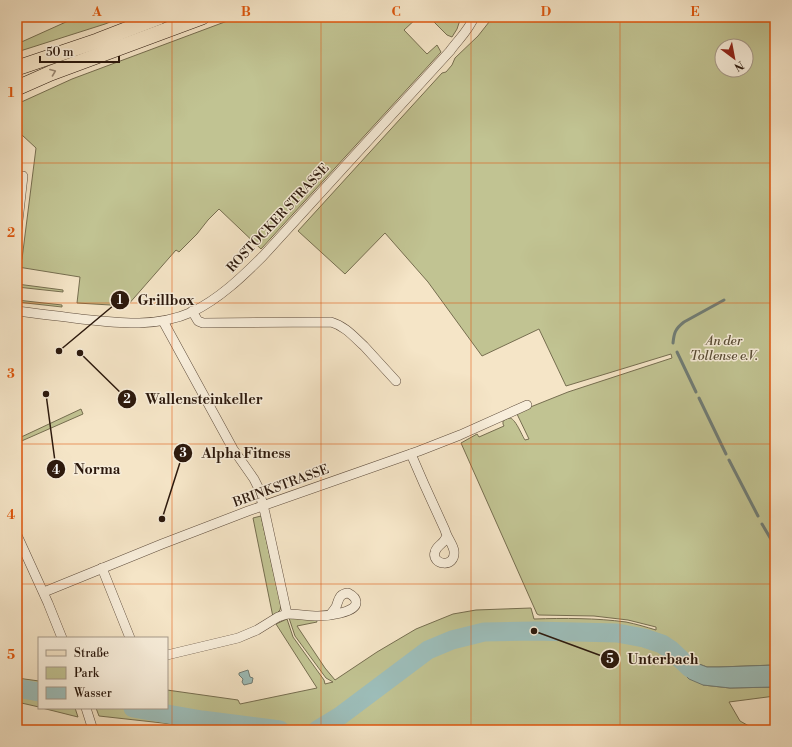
<svg xmlns="http://www.w3.org/2000/svg" width="792" height="747" font-family="'Libre Bodoni',serif">
<rect width="100%" height="100%" fill="#f5e5c7"/>
<filter id="stains"><feTurbulence type="fractalNoise" baseFrequency=".005" numOctaves="4"/><feColorMatrix values="0 0 0 0 .2 0 0 0 0 .09 0 0 0 0 .02 0 0 0 .5 -.17"/></filter>
<radialGradient id="worn" r=".72"><stop offset=".6" stop-color="#630" stop-opacity="0"/><stop offset="1" stop-color="#630" stop-opacity=".3"/></radialGradient>
<g fill="#c1c392" stroke="#766e50" fill-rule="evenodd">
<polygon points="77,17 123,17 105,24 17,52 17,44"/>
<polygon points="238,17 418,17 404,30 427,54 437,45 441,52 261,249 219,209 208,220 197,234 179,252 176,250 127,306 77,303 80,277 18,267 22,259 36,148 22,135 17,136 17,104 72,79"/>
<polygon points="429,17 461,17 457,29 452,37 447,35"/>
<path d="M493,17H775V665L719,667H707L699,664L703,685L730,688L775,687V696L729,702L740,721L756,730H226L99,716L96,708H167V690L238,700L240,704L317,688L276,624L287,619L293,637L324,680L325,684L333,682L326,678L295,636L289,618L316,619L317,622L297,626L325,668L335,680L377,652L416,629L453,614L476,610L531,608L534,619C564,618 596,618 626,622C636,624 646,627 656,630V627L628,620L594,616L539,615L537,614L461,443L477,434L479,437L504,426L503,424V421C505,420 507,418 509,418C515,417 522,436 525,440L529,439L517,414L528,408L568,392L672,358L671,354L566,386L539,329L482,356L428,282L385,233L345,274L298,231L442,73L446,72L452,65L455,58L478,36ZM722,46H746V70H722Z"/>
<polygon points="17,284 63,290 63,292 17,287"/>
<polygon points="17,300 62,305 62,307 17,302"/>
<polygon points="81,409 83,414 17,443 17,439"/>
<polygon points="261,516 281,605 280,610 273,617 253,518"/>
<polygon points="17,678 39,681 39,707 17,702"/>
<polygon points="42,708 75,708 78,717"/>
</g>
<g fill="#9dbeba" stroke="#707c75">
<polygon points="671,650 680,651 699,664 707,667 719,667 775,665 775,687 730,688 703,685 689,679 679,669 673,660"/>
<polygon points="248,670 250,677 253,678 252,683 244,685 242,682 243,679 239,675 239,673"/>
</g>
<g fill="none" stroke-linecap="round" stroke-linejoin="round">
<g stroke="#707c75" stroke-width="3">
<path d="M673,343C674,333 675,329 684,322L724,300"/>
<polyline points="677,352 696,392"/>
<polyline points="699,398 726,454"/>
<polyline points="729,460 758,516"/>
<polyline points="762,524 775,546"/>
</g>
<g stroke="#9dbeba" stroke-width="19">
<polyline points="17,688 39,692"/>
<polyline points="133,708 202,720 280,730"/>
<polyline points="317,730 340,716 428,650 452,640 484,632 534,631 617,633 644,638 662,644 671,650 690,668"/>
</g>
<g stroke="#5e4c3c" stroke-width="10">
<g id="street">
<polyline points="17,230 23,176"/>
<path d="M17,311C38,314 59,316 81,319C118,323 156,328 192,312C219,299 242,277 263,256L450,51C458,40 469,30 474,17"/>
<path d="M192,311L198,321L203,323L331,322C345,326 354,337 364,346C375,358 385,369 396,381"/>
<path d="M163,321L233,449L254,479L258,487L265,513L287,614C297,614 308,616 318,616C326,616 357,613 356,602C356,598 352,595 348,593C339,594 339,599 336,607C334,610 332,612 330,615"/>
<path d="M411,454L424,484L445,530C447,538 453,544 454,551C456,569 431,565 435,552C436,548 439,546 441,544C444,542 445,539 447,536"/>
<polyline points="17,535 48,603 62,638"/>
<polyline points="102,568 130,638"/>
<polyline points="44,592 162,544 248,511 419,451 460,435 527,405"/>
<polyline points="167,655 238,638 257,630 278,617 287,614"/>
<polyline points="86,708 93,730"/>
</g>
</g>
<g stroke="#2c190d" stroke-width="16">
<g id="primary">
<polyline points="17,68 97,41 159,17"/>
<polyline points="17,88 51,73 202,17"/>
</g>
</g>
<use href="#street" stroke="#f8eedb" stroke-width="9"/>
<use href="#primary" stroke="#f5e5c7" stroke-width="15"/>
</g>
<defs><path id="oneway-chevron" d="M-2-3.5L2.5 0L-2 3.5" fill="none" stroke-width="1.6" stroke-linecap="round" stroke-linejoin="round"/></defs>
<use stroke="#9b8973" href="#oneway-chevron" transform="translate(53 72) rotate(-21)"/>
<path fill="none" stroke="#df560c" stroke-width="1" stroke-opacity="0.55" d="M172,17V730M321,17V730M471,17V730M620,17V730M17,163H775M17,303H775M17,444H775M17,584H775"/>
<g text-anchor="middle" dominant-baseline="central" stroke-width="3" stroke-linejoin="round" paint-order="stroke">
<g font-size="13" fill="#2c190d" stroke="#f8eedb">
<text transform="translate(278 218) rotate(-47)">ROSTOCKER STRASSE</text>
<text transform="translate(281 486) rotate(-20)">BRINKSTRASSE</text>
</g>
<g font-size="13" font-style="italic" fill="#594c35" stroke="#f8eedb">
<text x="724" y="341">An der<tspan x="724" dy="15">Tollense e.V.</tspan></text>
</g>
</g>
<path fill="none" stroke="#2c190d" stroke-width="1.5" d="M59 351L120 300M80 353L127 399M162 519L183 453M46 394L56 469M534 631L610 659"/>
<g fill="#2c190d" stroke="#f8eedb" stroke-width="1.5">
<circle cx="59" cy="351" r="4"/>
<circle cx="80" cy="353" r="4"/>
<circle cx="162" cy="519" r="4"/>
<circle cx="46" cy="394" r="4"/>
<circle cx="534" cy="631" r="4"/>
<circle cx="120" cy="300" r="10"/>
<circle cx="127" cy="399" r="10"/>
<circle cx="183" cy="453" r="10"/>
<circle cx="56" cy="469" r="10"/>
<circle cx="610" cy="659" r="10"/>
</g>
<g font-size="12" text-anchor="middle" font-weight="bold" fill="#fff">
<text x="120" y="304">1</text>
<text x="127" y="403">2</text>
<text x="183" y="457">3</text>
<text x="56" y="474">4</text>
<text x="610" y="663">5</text>
</g>
<g font-size="14" text-anchor="middle" font-weight="bold" fill="#2c190d" stroke="#f8eedb" stroke-width="3" stroke-linejoin="round" paint-order="stroke">
<text x="166" y="305">Grillbox</text>
<text x="204" y="404">Wallensteinkeller</text>
<text x="246" y="458">Alpha Fitness</text>
<text x="97" y="474">Norma</text>
<text x="663" y="664">Unterbach</text>
</g>
<rect width="792" height="747" fill="none" stroke="#f5e5c7" stroke-width="44"/>
<rect x="38" y="637" width="130" height="72" fill="#f8eedb" stroke="#a69989"/>
<rect x="46" y="650" width="20" height="6" fill="#f5e5c7" stroke="#a69989"/>
<text x="74" y="657" font-size="12" fill="#2c190d">Straße</text>
<rect x="46" y="667" width="20" height="12" fill="#c1c392" stroke="#a69989"/>
<text x="74" y="677" font-size="12" fill="#2c190d">Park</text>
<rect x="46" y="687" width="20" height="12" fill="#9dbeba" stroke="#a69989"/>
<text x="74" y="697" font-size="12" fill="#2c190d">Wasser</text>
<g transform="translate(734 58) rotate(148)"><circle r="19" fill="#f8eedb" stroke="#a69989"/>
<path d="M0-3L7 15L0 10L-7 15Z" fill="#8f2418"/>
<text y="-6" font-size="11" font-weight="bold" text-anchor="middle" fill="#2c190d">N</text>
</g>
<path d="M40 56v6h79v-6" fill="none" stroke="#2c190d" stroke-width="2"/>
<text x="46" y="56" font-size="12" fill="#2c190d" stroke="#f8eedb" stroke-width="3" paint-order="stroke">50 m</text>
<rect x="22" y="22" width="748" height="703" fill="none" stroke="#df560c" stroke-width="1.5"/>
<g font-size="13" text-anchor="middle" font-weight="bold" fill="#df560c">
<text x="97" y="16">A</text>
<text x="246" y="16">B</text>
<text x="396" y="16">C</text>
<text x="546" y="16">D</text>
<text x="695" y="16">E</text>
<text x="11" y="97">1</text>
<text x="11" y="237">2</text>
<text x="11" y="378">3</text>
<text x="11" y="519">4</text>
<text x="11" y="659">5</text>
</g>
<rect width="100%" height="100%" filter="url(#stains)"/>
<rect width="100%" height="100%" fill="url(#worn)"/>
</svg>
